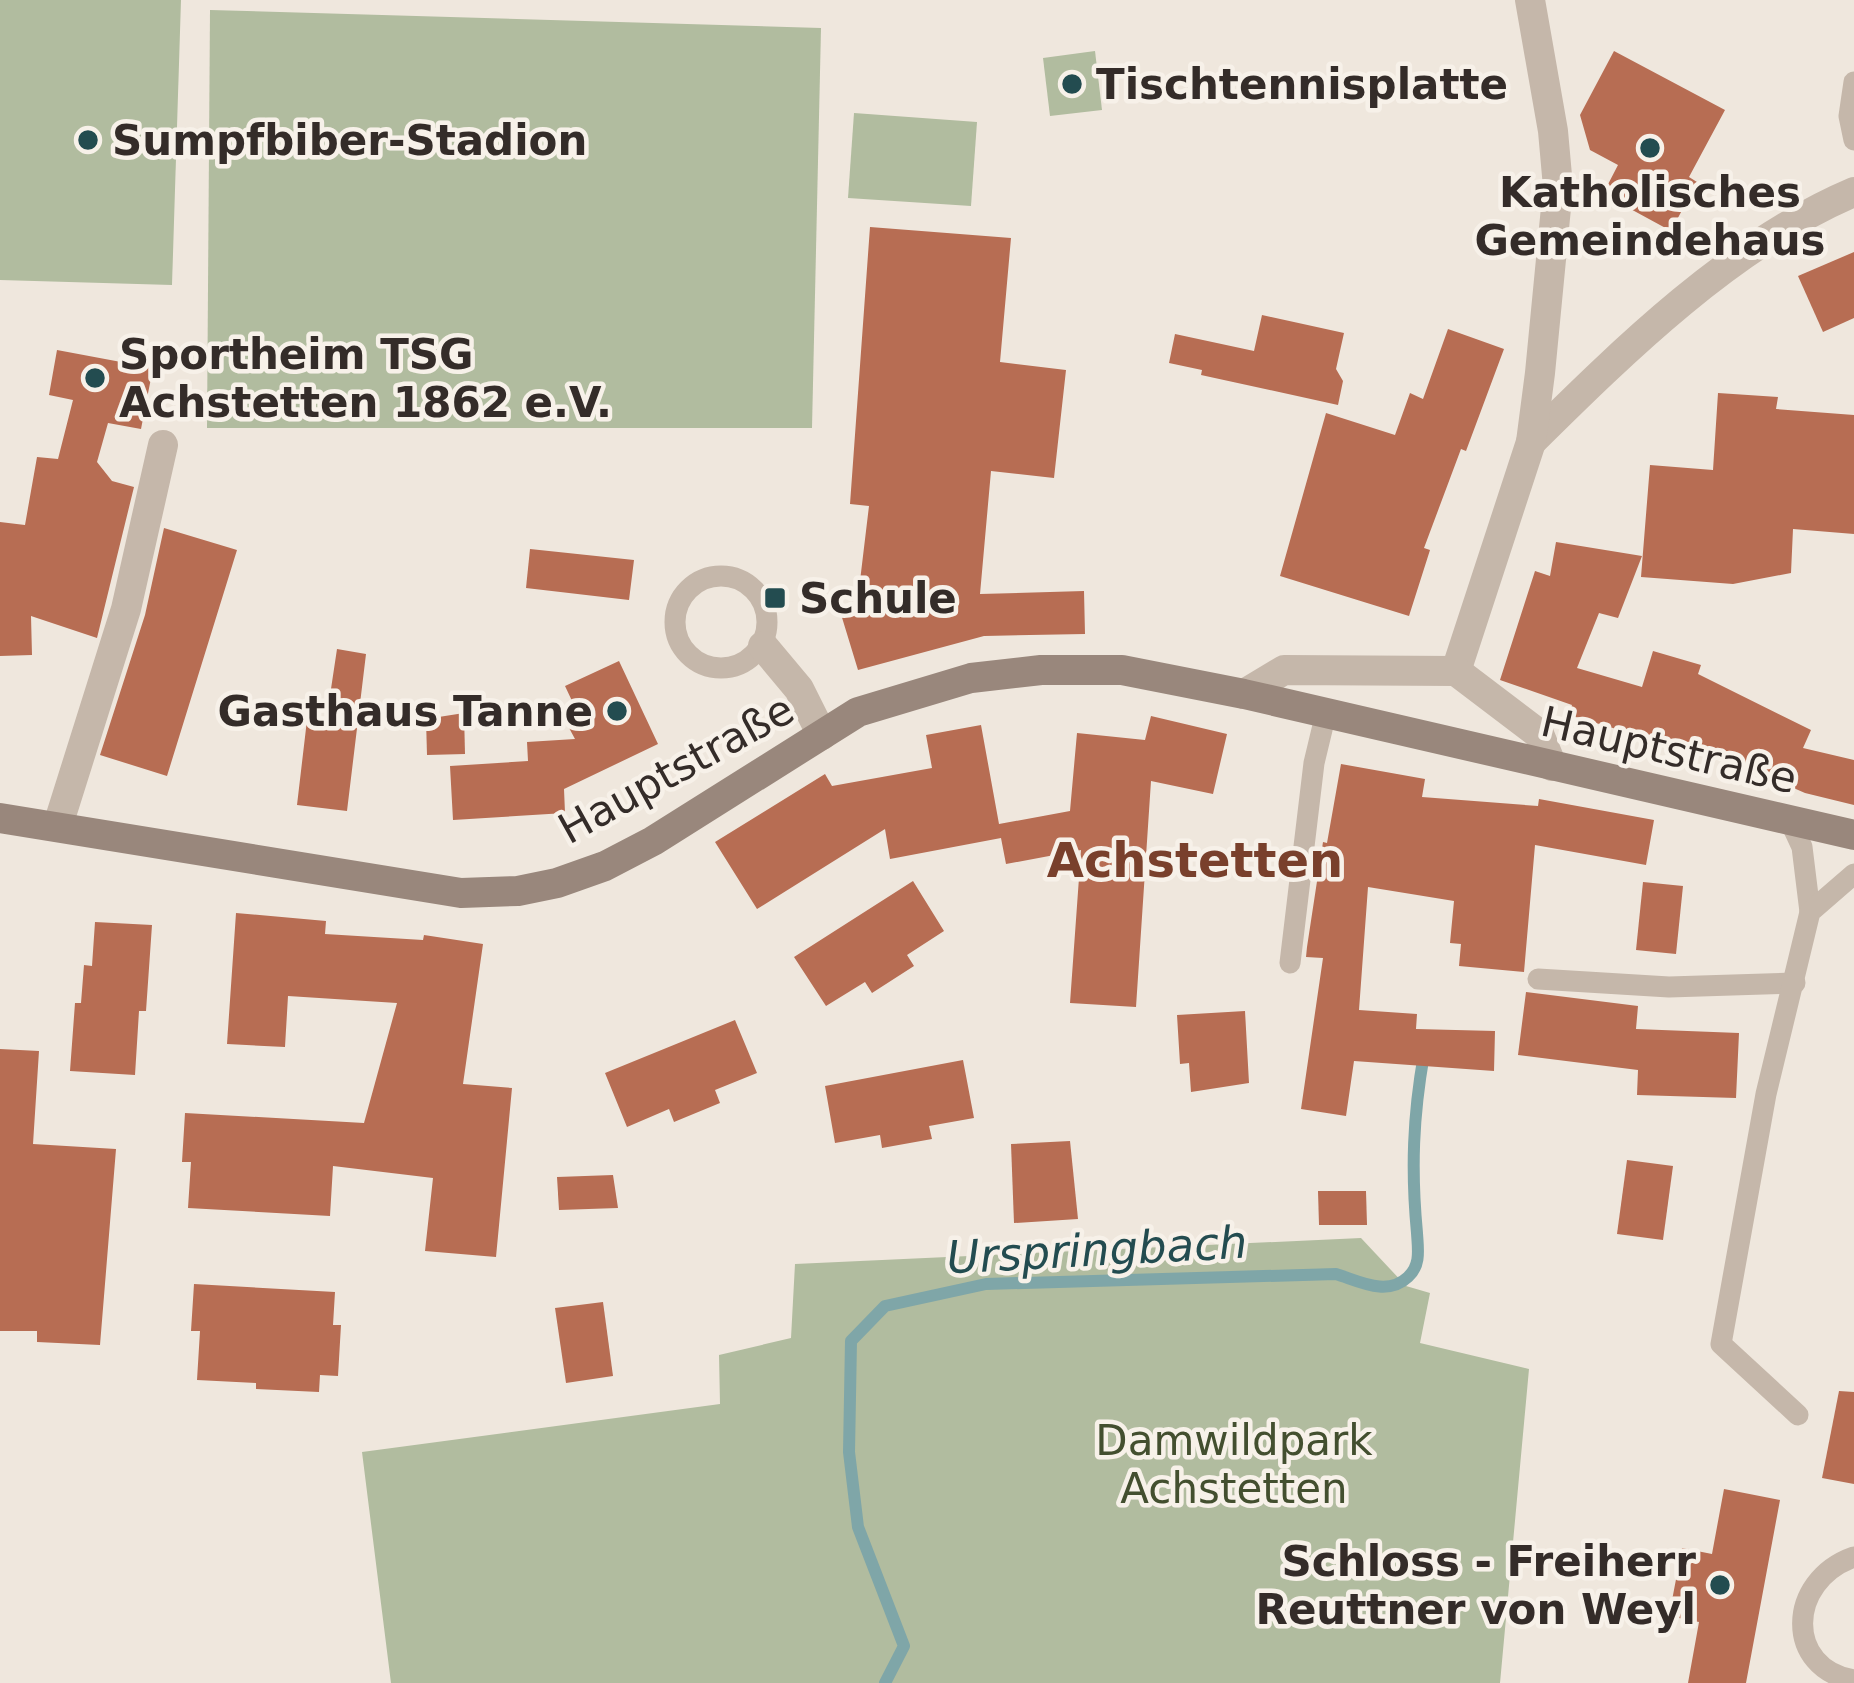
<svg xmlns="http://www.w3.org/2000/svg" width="1854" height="1683" font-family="'DejaVu Sans',sans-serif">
<rect width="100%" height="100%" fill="#efe7dd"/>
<g fill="#b1bc9f">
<polygon points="0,0 181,0 172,285 0,280"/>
<polygon points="210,10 821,28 812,428 207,428"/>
<polygon points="1095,51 1102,110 1050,116 1043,58"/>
<polygon points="854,113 977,122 971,206 848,198"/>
<polygon points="1361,1238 1406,1286 1430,1293 1420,1343 1529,1369 1500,1683 391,1683 362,1452 720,1404 719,1355 791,1338 795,1264"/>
</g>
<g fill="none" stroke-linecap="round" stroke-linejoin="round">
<path stroke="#7fa6a8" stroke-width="12" d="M885,1683L904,1646L858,1527L849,1452L851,1341L885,1306L986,1284L1336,1274C1359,1281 1387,1297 1408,1277C1421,1265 1418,1250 1417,1233C1411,1170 1413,1116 1424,1054"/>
</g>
<g fill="#b76d53">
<polygon points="1614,51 1725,110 1689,177 1697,182 1671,231 1603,194 1618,165 1590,150 1580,115"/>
<polygon points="870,227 1011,238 1000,362 1066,370 1054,478 991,471 980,594 1084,591 1085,634 984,636 858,670 840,611 857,606 869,506 850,504"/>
<polygon points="1854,252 1854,318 1823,332 1798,276"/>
<polygon points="1262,315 1344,333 1336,369 1343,381 1338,405 1201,375 1202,370 1169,363 1175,334 1254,351"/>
<polygon points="1448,329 1504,349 1466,451 1461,449 1424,548 1430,550 1409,616 1280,576 1326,413 1395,435 1410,393 1423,399"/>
<polygon points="57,350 153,368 141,429 108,423 97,462 112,481 134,487 97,638 31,616 32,655 0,656 0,522 25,525 37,457 58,459 73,400 49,395"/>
<polygon points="1718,393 1778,397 1776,409 1854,415 1854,534 1793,529 1791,573 1733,584 1641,577 1650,465 1713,470"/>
<polygon points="164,528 237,550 167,776 100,755 145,615"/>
<polygon points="1556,542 1642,556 1618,618 1599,613 1577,668 1642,687 1653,651 1701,665 1698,674 1811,730 1803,748 1854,760 1854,805 1805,793 1748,768 1569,715 1572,705 1500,680 1535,571 1550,576"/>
<polygon points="530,549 634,560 629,600 526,588"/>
<polygon points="337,649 366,654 347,811 297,805 307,720 326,722"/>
<polygon points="619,661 658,744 564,789 565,813 453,820 450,766 528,761 527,742 575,739 568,726 581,720 565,686"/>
<polygon points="464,713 465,754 427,755 426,719"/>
<polygon points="1151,716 1227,734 1213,794 1151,781 1136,1007 1070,1003 1081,850 1006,864 1001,838 890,859 885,829 757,909 715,842 825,774 832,786 932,768 926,735 981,725 999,824 1070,811 1077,733 1145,740"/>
<polygon points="1341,764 1425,779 1422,797 1538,806 1539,799 1654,820 1646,865 1535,845 1524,972 1459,966 1461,944 1450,943 1454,901 1368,887 1359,1010 1417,1014 1416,1029 1495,1031 1494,1071 1354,1061 1346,1116 1301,1109 1323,958 1306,957 1307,947 1323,842 1327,843"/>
<polygon points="913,881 944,931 907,955 914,966 872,993 865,982 826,1006 794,957"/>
<polygon points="1643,882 1683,886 1676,954 1636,950"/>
<polygon points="236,913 326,921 325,934 423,940 424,935 483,944 463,1084 512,1088 496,1257 425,1251 433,1178 333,1166 330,1216 188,1208 191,1162 182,1162 185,1113 364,1123 397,1003 288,996 285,1047 227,1044"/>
<polygon points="95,922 152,925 146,1011 139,1011 135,1075 70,1071 75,1003 81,1003 84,965 92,966"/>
<polygon points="1526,992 1638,1006 1636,1029 1739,1033 1736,1098 1637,1095 1638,1070 1518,1055"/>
<polygon points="1245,1011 1249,1083 1191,1092 1189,1063 1180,1064 1177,1015"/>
<polygon points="735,1020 757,1073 715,1090 720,1103 674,1122 669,1109 627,1127 605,1073"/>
<polygon points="0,1049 39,1051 33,1144 116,1149 100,1345 37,1342 37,1331 0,1331"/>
<polygon points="963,1060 974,1118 929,1126 932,1139 882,1148 880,1135 835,1143 825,1086"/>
<polygon points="1070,1141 1078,1219 1014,1223 1011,1144"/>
<polygon points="1627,1160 1673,1166 1663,1240 1617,1234"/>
<polygon points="613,1175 618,1208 559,1210 557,1177"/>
<polygon points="1318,1191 1366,1191 1367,1225 1319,1225"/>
<polygon points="194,1284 335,1292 333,1325 341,1325 338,1376 320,1375 319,1392 256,1389 256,1383 197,1380 200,1331 191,1331"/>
<polygon points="603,1302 613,1376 566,1383 555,1308"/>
<polygon points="1839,1391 1854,1392 1854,1484 1822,1478"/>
<polygon points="1724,1489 1780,1500 1746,1683 1688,1683 1699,1622 1669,1616 1682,1548 1712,1554"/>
</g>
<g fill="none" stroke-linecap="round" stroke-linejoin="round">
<g stroke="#c5b7aa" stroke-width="21">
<polyline points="1854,82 1849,116 1854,140"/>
<circle cx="721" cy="622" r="46"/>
<polyline points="1790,821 1802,847 1810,912"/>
<polyline points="1290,963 1314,763 1326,713"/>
<polyline points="1538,979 1669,987 1795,983"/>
<polyline points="1798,1415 1721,1344 1766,1094 1810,912 1854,874"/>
<path d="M1854,1557C1786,1581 1785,1669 1854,1680"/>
</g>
<g stroke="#c5b7aa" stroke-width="30">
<path d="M1531,442C1624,350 1733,243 1854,192"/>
<polyline points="763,646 799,689 822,735"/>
<polyline points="1456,671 1531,442 1540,373 1558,187 1553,131 1530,0"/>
<polyline points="1244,694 1284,670 1456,671 1539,734 1552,766"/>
<polyline points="58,825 126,609 163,445"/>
</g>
<polyline stroke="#99877c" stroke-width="30" points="0,818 461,893 518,891 557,883 605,866 653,841 858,712 971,678 1041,670 1122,670 1244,694 1854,835"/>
</g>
<g fill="#234c50" stroke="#f7f1e9" stroke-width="4.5">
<circle cx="1072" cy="84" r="12"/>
<circle cx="88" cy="140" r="12"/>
<circle cx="1650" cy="148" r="12"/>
<circle cx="95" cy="378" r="12"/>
<rect x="763" y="586" width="24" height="24" rx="6"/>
<circle cx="617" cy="711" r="12"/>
<circle cx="1720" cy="1585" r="12"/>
</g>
<g text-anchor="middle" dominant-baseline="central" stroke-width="9" stroke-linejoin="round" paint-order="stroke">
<g font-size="42" font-weight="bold" fill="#342c29" stroke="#f7f1e9" text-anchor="start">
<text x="1096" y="84">Tischtennisplatte</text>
<text x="112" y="140">Sumpfbiber-Stadion</text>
<text x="1650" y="192" text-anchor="middle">Katholisches<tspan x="1650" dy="48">Gemeindehaus</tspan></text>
<text x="119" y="354">Sportheim TSG<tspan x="119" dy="48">Achstetten 1862 e.V.</tspan></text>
<text x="799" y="598">Schule</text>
<text x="593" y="711" text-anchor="end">Gasthaus Tanne</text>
<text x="1696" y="1561" text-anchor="end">Schloss - Freiherr<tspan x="1696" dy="48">Reuttner von Weyl</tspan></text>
</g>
<g font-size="42" fill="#342c29" stroke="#f7f1e9">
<text transform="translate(1669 750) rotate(13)">Hauptstraße</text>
<text transform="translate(676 769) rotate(-29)">Hauptstraße</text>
</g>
<g font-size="42" fill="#434f2f" stroke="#f7f1e9">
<text x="1234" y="1440">Damwildpark<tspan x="1234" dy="48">Achstetten</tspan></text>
</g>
<g font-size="45" font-style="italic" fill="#234c50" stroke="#f7f1e9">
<text transform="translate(1097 1250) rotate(-3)">Urspringbach</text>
</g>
<g font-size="48" font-weight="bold" fill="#79402c" stroke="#f7f1e9">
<text x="1195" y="860">Achstetten</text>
</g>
</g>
</svg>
